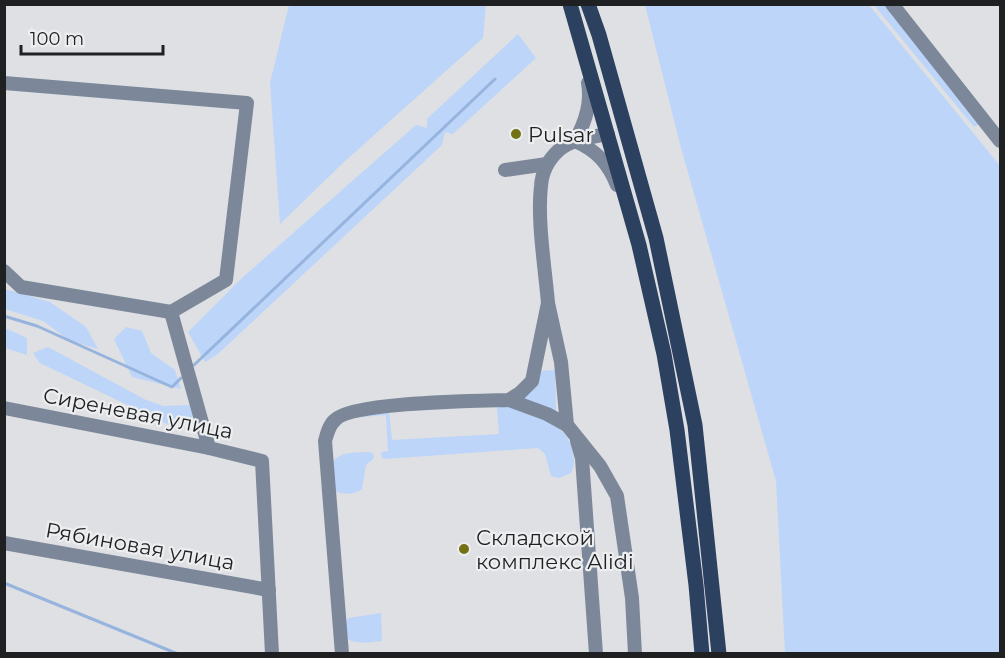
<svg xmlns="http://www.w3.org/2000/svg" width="1005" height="658" font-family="Montserrat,sans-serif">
<rect width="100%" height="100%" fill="#dfe0e3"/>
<g fill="#bcd5f9">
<polygon points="289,5 486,5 483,38 345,161 280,224 270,83"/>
<polygon points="645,5 869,5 1000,166 1000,653 785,653 776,481 681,148"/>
<polygon points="874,5 885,5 979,124 974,127"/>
<polygon points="518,34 536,58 453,134 445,132 442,145 219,353 205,362 188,332 242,278 416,125 427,128 427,119"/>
<polygon points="5,289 50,302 86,327 98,349 69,340 43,321 5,309"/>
<polygon points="126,327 142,331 151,353 175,370 181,389 132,377 114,339"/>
<polygon points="5,328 27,338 27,355 5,348"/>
<polygon points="48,347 144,399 163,406 192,405 196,416 169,425 40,363 33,353"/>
<polygon points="555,370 556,410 554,411 525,400 525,397 540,371"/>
<path d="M500,405C509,407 520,407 528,410C536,414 555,424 561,430C572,440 578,460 571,473L559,478L551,476L545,454L538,448L385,459L382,458L381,452L388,451L386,415L351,418L389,411L392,440L499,434L497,408Z"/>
<path d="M368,452L373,453L374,458L366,465L362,489C354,495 343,495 335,491L332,463C340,451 355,453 368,452Z"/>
<path d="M381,613L382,641C364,643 335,648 348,618Z"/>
</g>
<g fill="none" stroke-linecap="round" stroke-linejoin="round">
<g stroke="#97b4de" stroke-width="3">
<polyline points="4,316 37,326 172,387 181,378"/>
<polyline points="194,365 495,79"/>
<polyline points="4,583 178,654"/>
</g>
<g stroke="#7c889a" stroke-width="14">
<polyline points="892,4 1000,141"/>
<polyline points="4,83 247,103 226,280 171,312 21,287 4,271"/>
<path d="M588,83C592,104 585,123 575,141C597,151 608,163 617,185"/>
<polyline points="505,170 547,164"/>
<path d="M548,303C545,268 537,220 541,186C542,172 549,159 559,150C572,139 592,137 608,134"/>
<polyline points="171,312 209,448"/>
<polyline points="509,400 547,414 567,425 600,466 617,496 632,598 635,654"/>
<polyline points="4,408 209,448 262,461 272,654"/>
<polyline points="577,441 582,458 596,654"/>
<polyline points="4,543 269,590"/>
<path d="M342,654L325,441C327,434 329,425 335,420C351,402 479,401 509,400L520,393L532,381L548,303L561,362L567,425"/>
</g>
<g stroke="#2c415f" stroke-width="15">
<polyline points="570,4 639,245 664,354 677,430 696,585 702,654"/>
<polyline points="588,4 599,35 656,238 695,425 719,654"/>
</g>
</g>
<g fill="#737114" stroke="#eceef0" stroke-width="2">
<circle cx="516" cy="134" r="6"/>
<circle cx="464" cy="549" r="6"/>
</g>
<g text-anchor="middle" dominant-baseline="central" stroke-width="4.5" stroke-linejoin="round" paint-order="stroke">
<g font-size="21" fill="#1f2021" stroke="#eceef0" text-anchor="start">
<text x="528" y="134">Pulsar</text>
<text x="476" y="537">Складской<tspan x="476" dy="24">комплекс Alidi</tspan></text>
</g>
<g font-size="21" fill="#1f2021" stroke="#eceef0">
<text transform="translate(138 413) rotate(11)">Сиреневая улица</text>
<text transform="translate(140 546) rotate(10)">Рябиновая улица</text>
</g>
</g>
<rect width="1005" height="658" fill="none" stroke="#1f2021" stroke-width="12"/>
<path d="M21 45v9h142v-9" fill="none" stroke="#1f2021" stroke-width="3"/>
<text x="30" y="45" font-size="18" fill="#1f2021" stroke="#eceef0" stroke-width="4.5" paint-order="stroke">100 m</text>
</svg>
